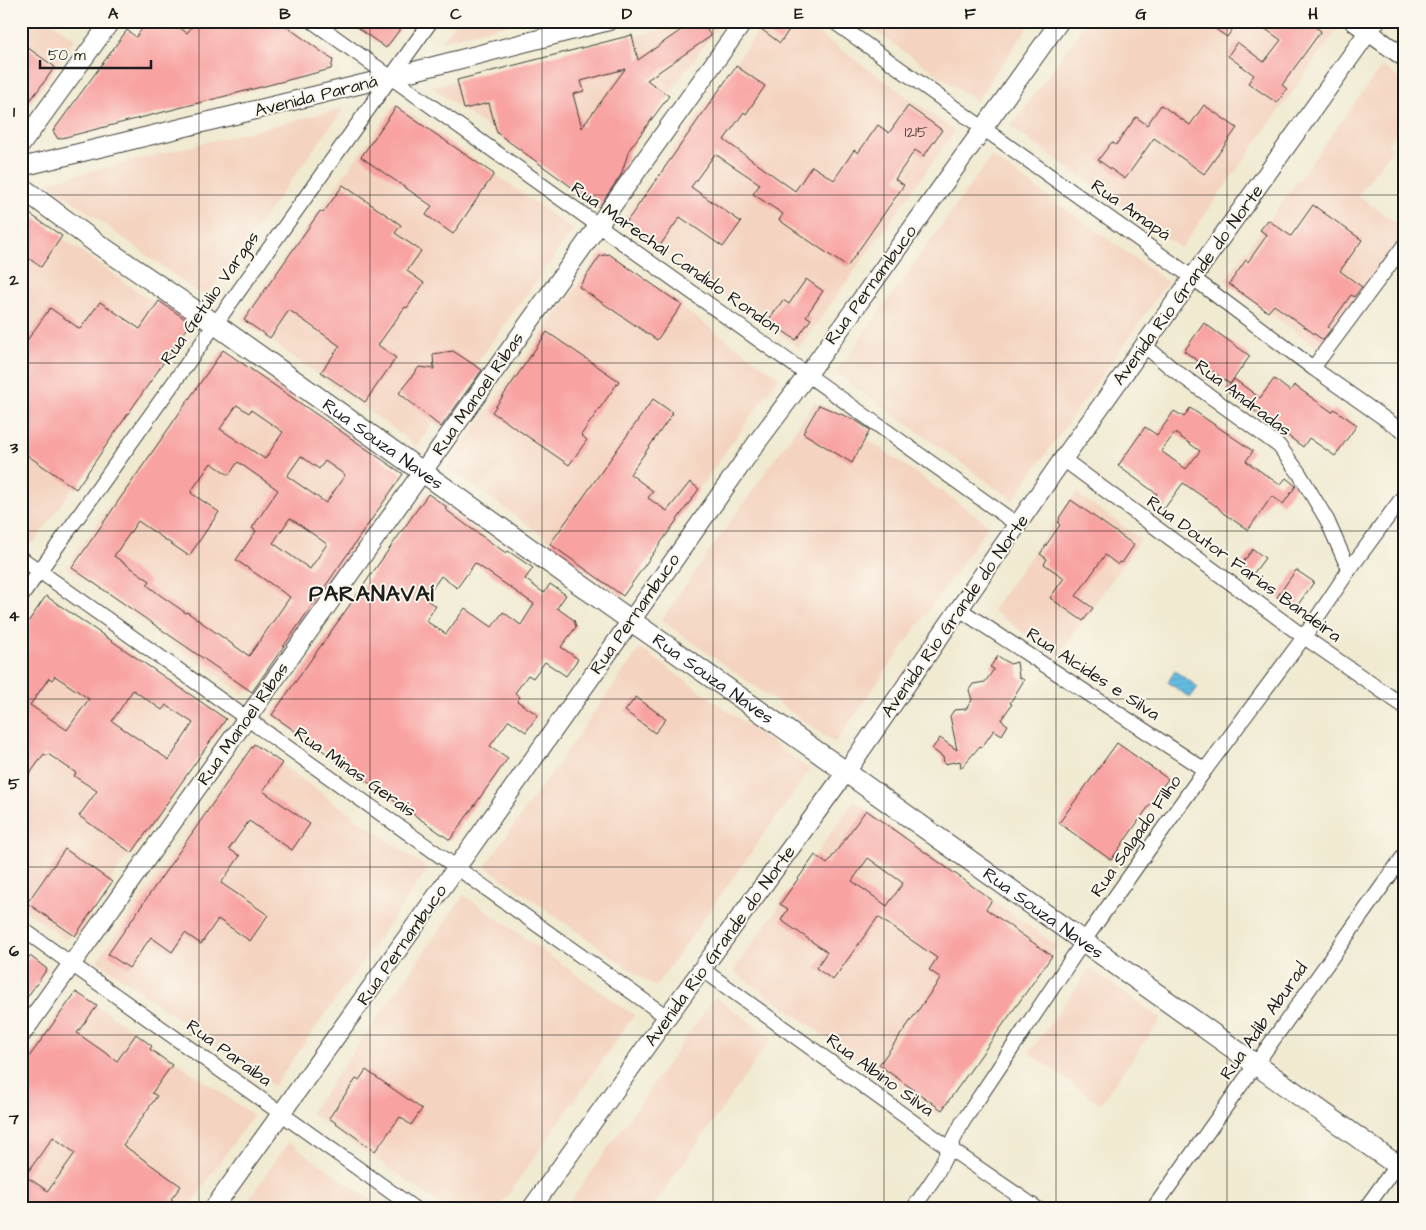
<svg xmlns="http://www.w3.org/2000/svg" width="1426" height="1230" font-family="'Architects Daughter',sans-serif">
<defs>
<pattern id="water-rules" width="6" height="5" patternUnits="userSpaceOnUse" patternTransform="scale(1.25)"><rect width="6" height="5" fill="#65bce2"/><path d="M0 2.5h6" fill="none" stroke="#57a1c1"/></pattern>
</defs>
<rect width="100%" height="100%" fill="#fbf7ec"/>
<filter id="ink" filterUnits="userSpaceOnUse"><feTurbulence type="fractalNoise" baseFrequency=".02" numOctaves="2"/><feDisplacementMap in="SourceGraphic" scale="10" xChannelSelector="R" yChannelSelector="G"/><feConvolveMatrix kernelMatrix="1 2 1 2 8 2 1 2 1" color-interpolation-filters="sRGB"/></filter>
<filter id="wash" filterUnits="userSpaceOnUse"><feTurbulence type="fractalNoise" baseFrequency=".0096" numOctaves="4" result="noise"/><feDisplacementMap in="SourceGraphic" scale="20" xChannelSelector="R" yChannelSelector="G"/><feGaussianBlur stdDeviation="1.12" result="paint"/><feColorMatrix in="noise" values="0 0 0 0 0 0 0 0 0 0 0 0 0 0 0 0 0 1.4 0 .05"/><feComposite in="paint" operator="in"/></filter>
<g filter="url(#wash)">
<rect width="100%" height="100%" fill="#f0ead1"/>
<g fill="#f4d3c0">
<polygon points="21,21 50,21 75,39 21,117"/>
<polygon points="456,21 520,21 442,41"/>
<polygon points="697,21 721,21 593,202 431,87"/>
<polygon points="765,21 801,21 955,131 799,348 622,221"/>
<polygon points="860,21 1032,21 976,101"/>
<polygon points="1087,21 1322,21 1336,31 1181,248 1011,127"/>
<polygon points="1382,66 1405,83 1405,122 1388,144 1393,148 1358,195 1405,230 1318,348 1225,280"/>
<polygon points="396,103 573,230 417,446 241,319"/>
<polygon points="344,108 205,298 47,182"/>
<polygon points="991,156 1168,282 1013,500 836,373"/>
<polygon points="21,209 187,326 33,544 21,536"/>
<polygon points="602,251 779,377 624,594 447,467"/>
<polygon points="221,350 398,477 243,694 66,567"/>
<polygon points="815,402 989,525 835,743 661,620"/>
<polygon points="1076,493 1141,539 1057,657 992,610"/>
<polygon points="47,596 223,724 67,940 21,907 21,631"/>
<polygon points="640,648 810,770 655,987 485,866"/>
<polygon points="251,743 428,869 274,1086 97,961"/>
<polygon points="854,801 1057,946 937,1115 733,971"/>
<polygon points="464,895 634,1015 498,1209 447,1209 310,1113"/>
<polygon points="1090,968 1161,1019 1100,1104 1029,1053"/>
<polygon points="75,990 253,1115 187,1209 21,1209 21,1067"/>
<polygon points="715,997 772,1038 651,1209 565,1209"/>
<polygon points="289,1142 383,1209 241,1209"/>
</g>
<polygon fill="url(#water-rules)" stroke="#406c7f" points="1175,671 1198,687 1190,698 1168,682"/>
<g id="blocks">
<g fill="#f8a2a1" fill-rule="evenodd">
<polygon points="148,21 171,21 187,33 196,21 279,21 333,60 331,69 58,139 53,131 127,30 136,37"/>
<polygon points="348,21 406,21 386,48"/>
<path d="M694,21H701L711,36L647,80L669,96L629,150L621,175L599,207L497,133L489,103L464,109L457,80L632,35L638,60ZM625,69L583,126L582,128L573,94L584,91L581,81Z"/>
<polygon points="766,21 795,21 780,43 761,29"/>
<polygon points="1204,21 1238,21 1227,37"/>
<polygon points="1254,21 1307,21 1321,31 1282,85 1287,89 1277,103 1248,83 1254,75 1228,56 1237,42 1264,62 1281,40"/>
<polygon points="21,43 55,67 21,113"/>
<polygon points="736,66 765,86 746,114 744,112 724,140 795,191 812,166 834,180 854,150 858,153 878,125 889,133 908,106 942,130 924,156 915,150 895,179 904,185 847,267 779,220 783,214 753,194 760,184 715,154 691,187 741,222 723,247 680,217 659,247 625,224"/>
<polygon points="1161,105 1190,125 1204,105 1237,128 1204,174 1154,138 1125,179 1098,160 1112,142 1116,145 1136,117 1147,125"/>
<polygon points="396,107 494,174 453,234 426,215 432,206 361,157"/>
<polygon points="343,185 401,225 395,233 421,251 407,271 424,283 407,308 405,307 378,345 396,358 365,402 321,372 340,346 289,310 270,338 244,320 320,211 323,213"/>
<polygon points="1313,205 1362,240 1340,271 1362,287 1354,297 1351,295 1328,327 1331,329 1323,340 1274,305 1268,312 1229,284 1246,260 1248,262 1267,235 1260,230 1268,220 1291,236"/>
<polygon points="21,208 62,236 41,267 21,253"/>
<polygon points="609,254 682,305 657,340 579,287 600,256"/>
<polygon points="806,279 823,291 806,316 811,319 796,340 768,321 783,300 789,304"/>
<polygon points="159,301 191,323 76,489 21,451 21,349 50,308 80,329 100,302 140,329"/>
<polygon points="1204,323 1250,356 1230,384 1184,351"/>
<polygon points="547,332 619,381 581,435 587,440 569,465 492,412"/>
<path d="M223,350L403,474L252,692L72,568ZM237,405L249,413L251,410L283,432L265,459L220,429ZM301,456L319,469L325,461L345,475L326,503L287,476ZM238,462L278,490L252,528L256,531L236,560L290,597L249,656L187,612L186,613L160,595L147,585L150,581L114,556L138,521L189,556L219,512L191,493L192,490L211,463L229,475ZM290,518L327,544L310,569L273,543Z"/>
<polygon points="453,351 482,370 441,427 399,393 419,367 434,369 433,354"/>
<polygon points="1234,379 1260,398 1274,379 1290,391 1294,385 1332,412 1334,409 1357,425 1335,456 1309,438 1303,447 1226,390"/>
<polygon points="653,399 673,413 630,474 653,491 648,498 667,511 690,482 699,489 623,596 550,544"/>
<polygon points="819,405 855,420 870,430 852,463 803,433"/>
<path d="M1190,408L1253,451L1246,461L1280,485L1286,478L1296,486L1283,504L1272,496L1248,530L1223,513L1216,505V506L1183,483L1164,509L1153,501L1157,494L1118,466L1145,427L1157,435L1174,411L1184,417ZM1175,433L1200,451L1186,469L1161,451Z"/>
<path d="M428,494L447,507L445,509L469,527L506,553L508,551L533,568L525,579L544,593L550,584L566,595L557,608L574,620L576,627L561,647L578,659L566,676L545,662L533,678L528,675L515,693L520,697L517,701L538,715L526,732L509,720L490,746L508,758L450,840L272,715ZM475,563L534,604L521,625L503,612L492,627L465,608L446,634L426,621L436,606L425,599L441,576L457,588Z"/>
<polygon points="1071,500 1134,545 1122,563 1120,562 1118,565 1105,555 1076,596 1093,608 1083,621 1050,598 1064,578 1044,564 1047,559 1040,554 1060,525 1058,523 1060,519 1059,518"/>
<polygon points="1253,549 1265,558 1253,574 1241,565"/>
<polygon points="1296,570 1314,582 1295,609 1277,597"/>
<path d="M46,596L226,719L132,853L79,816L97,791L74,776L76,773L48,754L47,756L44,754L21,786V632ZM55,676L89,699L67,730L30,705L49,678L52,680ZM133,690L162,710L166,705L193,723L169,760L112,721Z"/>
<polygon points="998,656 1010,664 1017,662 1019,677 1024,680 1010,703 1012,704 1001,720 1008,725 1002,735 994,730 982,747 980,746 961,768 960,761 944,764 943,757 932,749 940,738 957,750 950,716 954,710 966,709 972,700 969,690 973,684 985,682 994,669 990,667"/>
<polygon points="636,697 666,719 655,733 625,711"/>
<polygon points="1117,743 1168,779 1111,860 1059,823"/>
<polygon points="254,744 282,763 263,791 310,824 292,850 249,821 229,849 240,856 221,883 268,915 250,941 218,919 201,944 185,933 172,952 151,937 129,968 108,954"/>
<path d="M866,810L992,900L986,909L1052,956L942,1110L879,1065L941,978L929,970L937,958L878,917L833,980L816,968L827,952L781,920L788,909L780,904L815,855L827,864ZM868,858L903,883L887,906L852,881Z"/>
<polygon points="65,849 112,882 75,936 27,903"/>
<polygon points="30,956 47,969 21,1006 21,968"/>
<path d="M76,992L97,1006L77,1033L117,1061L136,1034L152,1046L150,1049L172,1065L152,1093L157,1096L123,1145L181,1186L171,1199L185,1209H21V1068ZM53,1137L75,1153L48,1191L25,1176Z"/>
<polygon points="366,1070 422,1109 411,1125 400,1117 375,1151 329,1118 356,1079 359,1080"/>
</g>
</g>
</g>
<g filter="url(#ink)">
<use href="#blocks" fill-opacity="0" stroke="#3c3b37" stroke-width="1"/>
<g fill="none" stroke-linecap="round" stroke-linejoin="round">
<g stroke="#3c3b37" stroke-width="16">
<g id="minor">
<polyline points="312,21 1018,525"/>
<polyline points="833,21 1193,278 1313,368 1405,433"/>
<polyline points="1145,346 1174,370 1279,446 1299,473 1327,520 1349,570"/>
<polyline points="1313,368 1405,244"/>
<polyline points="1063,459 1304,637 1405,707"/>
<polyline points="21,558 667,1017"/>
<polyline points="21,597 431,21"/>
<polyline points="959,609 1205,770"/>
<polyline points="21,928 415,1209"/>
<polyline points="702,969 949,1148 1038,1209"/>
<polyline points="913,1209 936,1175 962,1123 1083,942 1205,770 1304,637 1349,570 1405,494"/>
<polyline points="1153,1209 1405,854"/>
<polyline points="1365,1209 1405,1153"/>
</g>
</g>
<g stroke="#3c3b37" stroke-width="20">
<g id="tertiary">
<polyline points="1353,21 1405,58"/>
<polyline points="21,145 111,21"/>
<polyline points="21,167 391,77 609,21"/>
<polyline points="21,1035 744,21"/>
<polyline points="213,1209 457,867 758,441 808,374 1060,21"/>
<polyline points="531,1209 667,1017 846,772 1063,459 1376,21"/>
</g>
</g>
<g stroke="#3c3b37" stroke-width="22">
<g id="secondary">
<path id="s1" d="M21,187L95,242L215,324L630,620L846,772L1405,1171"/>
</g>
</g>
<use href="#minor" stroke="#fff" stroke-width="14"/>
<use href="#tertiary" stroke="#fff" stroke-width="18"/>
<use href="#secondary" stroke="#fff" stroke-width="20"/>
</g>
</g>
<path fill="none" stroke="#1c1c1c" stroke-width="1" stroke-opacity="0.55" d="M199,21V1209M370,21V1209M542,21V1209M713,21V1209M884,21V1209M1056,21V1209M1227,21V1209M21,195H1405M21,363H1405M21,531H1405M21,699H1405M21,867H1405M21,1035H1405"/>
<g text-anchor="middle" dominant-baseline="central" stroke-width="4" stroke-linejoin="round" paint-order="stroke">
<g font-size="15" fill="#533e3d">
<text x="916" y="132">1215</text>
</g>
<g font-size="18" fill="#1c1c1c" stroke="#fbf7ec">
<text transform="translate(316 96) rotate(-14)">Avenida Paraná</text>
<text transform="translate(1131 210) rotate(35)">Rua Amapá</text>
<text transform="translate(676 258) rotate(35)">Rua Marechal Candido Rondon</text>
<text transform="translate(871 285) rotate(-54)">Rua Pernambuco</text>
<text transform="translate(1188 285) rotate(-54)">Avenida Rio Grande do Norte</text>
<text transform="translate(210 298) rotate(-55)">Rua Getúlio Vargas</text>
<text transform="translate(478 394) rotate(-55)">Rua Manoel Ribas</text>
<text transform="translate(1243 398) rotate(37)">Rua Andradas</text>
<text stroke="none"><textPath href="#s1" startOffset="444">Rua Souza Naves</textPath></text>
<text transform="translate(1244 569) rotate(36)">Rua Doutor Farias Bandeira</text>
<text transform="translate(635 614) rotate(-55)">Rua Pernambuco</text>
<text transform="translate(955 616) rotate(-55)">Avenida Rio Grande do Norte</text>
<text transform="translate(1093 674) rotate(33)">Rua Alcides e Silva</text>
<text stroke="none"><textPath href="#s1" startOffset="849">Rua Souza Naves</textPath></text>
<text transform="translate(243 724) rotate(-55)">Rua Manoel Ribas</text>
<text transform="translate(355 772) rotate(35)">Rua Minas Gerais</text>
<text transform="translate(1136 836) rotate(-55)">Rua Salgado Filho</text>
<text stroke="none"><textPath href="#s1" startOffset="1254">Rua Souza Naves</textPath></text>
<text transform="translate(402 945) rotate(-55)">Rua Pernambuco</text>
<text transform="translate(720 946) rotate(-54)">Avenida Rio Grande do Norte</text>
<text transform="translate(1264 1021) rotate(-55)">Rua Adib Aburad</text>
<text transform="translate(229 1053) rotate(36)">Rua Paraiba</text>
<text transform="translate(880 1075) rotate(36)">Rua Albino Silva</text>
</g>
<g font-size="22" font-weight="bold" letter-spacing="1" fill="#1c1c1c" stroke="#fbf7ec">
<text x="372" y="594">PARANAVAÍ</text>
</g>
</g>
<rect width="1426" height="1230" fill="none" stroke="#fbf7ec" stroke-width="55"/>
<path d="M40 60v8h111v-8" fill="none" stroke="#1c1c1c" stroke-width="2.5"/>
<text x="48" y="60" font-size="15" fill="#1c1c1c" stroke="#fbf7ec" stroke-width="4" paint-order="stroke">50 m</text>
<rect x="28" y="28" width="1370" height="1174" fill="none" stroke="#1c1c1c" stroke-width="2"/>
<g font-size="16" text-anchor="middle" font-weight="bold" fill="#1c1c1c">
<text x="113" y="19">A</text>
<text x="285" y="19">B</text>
<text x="456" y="19">C</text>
<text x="627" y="19">D</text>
<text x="799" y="19">E</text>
<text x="970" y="19">F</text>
<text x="1141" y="19">G</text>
<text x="1313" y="19">H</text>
<text x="14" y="117">1</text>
<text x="14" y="285">2</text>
<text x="14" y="453">3</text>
<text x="14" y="621">4</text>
<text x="14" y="789">5</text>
<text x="14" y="956">6</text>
<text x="14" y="1124">7</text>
</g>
</svg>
